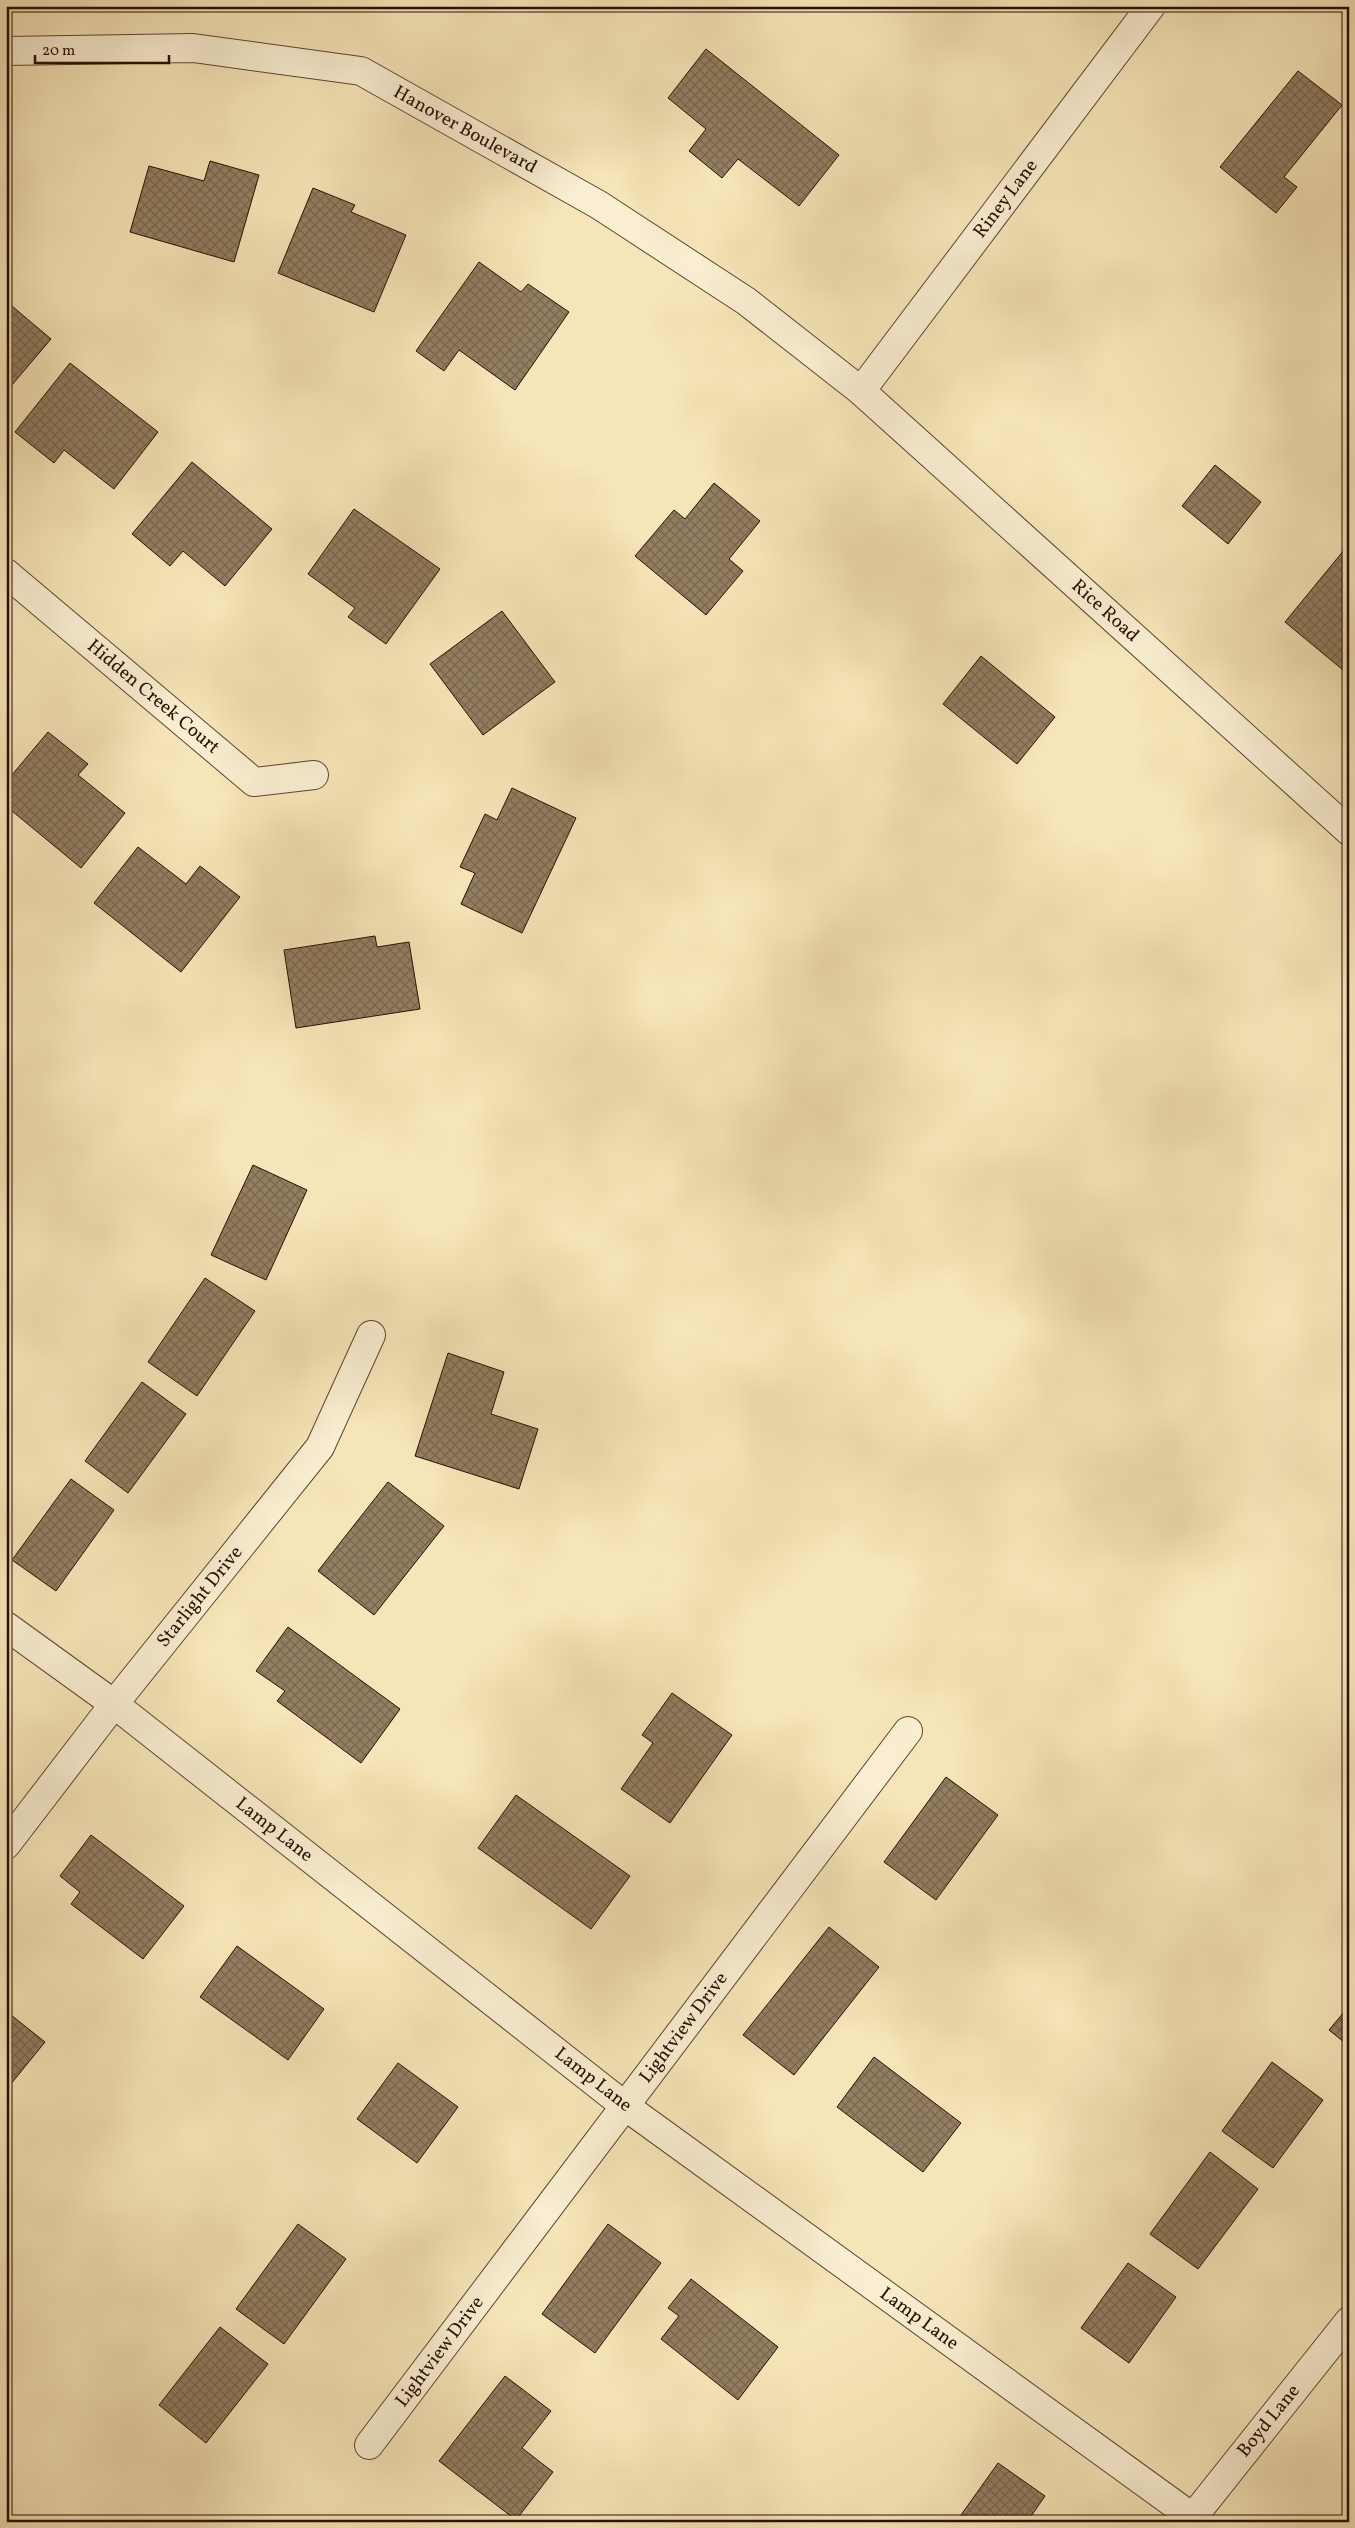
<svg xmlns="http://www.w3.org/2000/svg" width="1355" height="2528" font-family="Vollkorn,serif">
<defs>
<pattern id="building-cross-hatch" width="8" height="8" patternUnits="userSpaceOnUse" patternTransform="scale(1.25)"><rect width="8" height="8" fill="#937e61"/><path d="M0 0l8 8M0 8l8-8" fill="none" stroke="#78664e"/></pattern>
</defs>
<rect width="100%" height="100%" fill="#f6e5b8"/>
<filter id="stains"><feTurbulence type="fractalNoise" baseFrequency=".004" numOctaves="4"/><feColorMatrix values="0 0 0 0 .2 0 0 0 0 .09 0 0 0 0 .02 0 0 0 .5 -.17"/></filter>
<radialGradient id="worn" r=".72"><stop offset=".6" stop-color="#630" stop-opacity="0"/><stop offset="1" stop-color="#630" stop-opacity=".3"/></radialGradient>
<g fill="url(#building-cross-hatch)" stroke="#280f02">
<polygon points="706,49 839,155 799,206 738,159 722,178 689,151 706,129 668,98"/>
<polygon points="1298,71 1342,105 1284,177 1297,187 1276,213 1220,167"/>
<polygon points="210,161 259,175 234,262 130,232 149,166 204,181"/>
<polygon points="313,188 355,205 351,212 406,235 374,312 278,273"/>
<polygon points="479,262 521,292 528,284 569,312 515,390 459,350 444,371 416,351"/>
<polygon points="6,301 51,339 6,392"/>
<polygon points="70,363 158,432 114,489 64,450 54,463 15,432"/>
<polygon points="192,462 272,529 225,586 183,551 170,566 132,534"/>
<polygon points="1215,465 1261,502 1228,544 1182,506"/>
<polygon points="714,483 760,521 729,559 743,571 706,615 635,556 674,510 685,519"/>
<polygon points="354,509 440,569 386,644 348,617 355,608 308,574"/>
<polygon points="1349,544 1349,675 1285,622"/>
<polygon points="502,611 555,682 483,735 430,664"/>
<polygon points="981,656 1055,717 1017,764 943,704"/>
<polygon points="48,732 88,764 78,775 125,813 81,868 6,806 6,782"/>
<polygon points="512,788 576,818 522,933 461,904 475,873 460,867 485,814 497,820"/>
<polygon points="138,847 186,884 200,866 240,897 181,972 94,903"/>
<polygon points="375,936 377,947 409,942 420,1009 296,1028 284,950"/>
<polygon points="253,1165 307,1190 266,1280 211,1255"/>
<polygon points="205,1278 255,1311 197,1396 148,1362"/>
<polygon points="448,1353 504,1372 491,1414 538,1429 519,1489 415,1456"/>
<polygon points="142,1382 186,1414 128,1493 85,1461"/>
<polygon points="71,1479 114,1510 56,1591 12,1560"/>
<polygon points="388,1482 444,1526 374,1615 318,1571"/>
<polygon points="288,1627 400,1709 361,1763 277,1701 285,1691 256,1671"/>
<polygon points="672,1693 732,1735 670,1823 621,1789 653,1743 642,1735"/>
<polygon points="946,1777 998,1815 936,1900 884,1862"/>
<polygon points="516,1795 630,1876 591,1929 478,1848"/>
<polygon points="91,1835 184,1906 143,1959 71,1904 80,1892 60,1876"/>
<polygon points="829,1927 879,1967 794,2075 743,2035"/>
<polygon points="237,1946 324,2009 288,2060 200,1997"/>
<polygon points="1349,2006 1349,2046 1329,2030"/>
<polygon points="6,2011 45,2042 6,2090"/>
<polygon points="874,2057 961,2123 923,2172 837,2107"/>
<polygon points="1272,2062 1323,2100 1273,2168 1222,2131"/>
<polygon points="398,2063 458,2107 417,2163 357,2119"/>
<polygon points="1210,2152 1258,2189 1198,2269 1150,2234"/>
<polygon points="298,2224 346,2259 284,2344 236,2309"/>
<polygon points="608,2224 661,2263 595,2353 542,2314"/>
<polygon points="1128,2263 1176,2297 1129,2363 1081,2328"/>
<polygon points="691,2279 778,2347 738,2400 661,2339 679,2316 668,2308"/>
<polygon points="220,2327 268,2364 206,2443 159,2405"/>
<polygon points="505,2376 551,2411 522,2448 553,2472 516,2520 439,2461"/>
<polygon points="998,2463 1045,2496 1027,2522 956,2522"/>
</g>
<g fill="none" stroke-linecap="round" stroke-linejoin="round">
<g stroke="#5c4430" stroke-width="30">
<g id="minor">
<polyline points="861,391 1151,6"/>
<polyline points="6,573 254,782 314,775"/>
<polyline points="6,1626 114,1704 625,2106 1192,2517"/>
<polyline points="6,1845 114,1704 320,1447 371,1335"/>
<polyline points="369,2445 908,1731"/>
<polyline points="1189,2522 1349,2321"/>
</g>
</g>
<g stroke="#5c4430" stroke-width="30">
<polyline id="tertiary" points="6,51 193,48 361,71 599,205 746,301 861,391 1349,831"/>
</g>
<use href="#minor" stroke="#f9eed1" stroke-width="28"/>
<use href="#tertiary" stroke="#f9eed1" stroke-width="28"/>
</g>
<g text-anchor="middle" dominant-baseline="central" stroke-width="5" stroke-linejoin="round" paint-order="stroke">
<g font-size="19" fill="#280f02" stroke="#f9eed1">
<text transform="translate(465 130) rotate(29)">Hanover Boulevard</text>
<text transform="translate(1006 199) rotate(-53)">Riney Lane</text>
<text transform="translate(1105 611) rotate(42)">Rice Road</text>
<text transform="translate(153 697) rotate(40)">Hidden Creek Court</text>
<text transform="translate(200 1597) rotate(-51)">Starlight Drive</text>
<text transform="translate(274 1830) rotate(38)">Lamp Lane</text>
<text transform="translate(684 2028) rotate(-53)">Lightview Drive</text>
<text transform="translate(593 2080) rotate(38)">Lamp Lane</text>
<text transform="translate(919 2319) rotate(36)">Lamp Lane</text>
<text transform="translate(440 2352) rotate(-53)">Lightview Drive</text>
<text transform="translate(1269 2421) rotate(-51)">Boyd Lane</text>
</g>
</g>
<rect width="1355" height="2528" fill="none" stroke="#f6e5b8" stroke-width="25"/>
<rect x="8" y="8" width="1340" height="2513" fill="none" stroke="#280f02" stroke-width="2.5"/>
<rect x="12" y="12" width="1330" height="2503" fill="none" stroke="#280f02"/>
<path d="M35 55v8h134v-8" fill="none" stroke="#280f02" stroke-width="2.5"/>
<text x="42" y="55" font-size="15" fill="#280f02" stroke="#f9eed1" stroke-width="4" paint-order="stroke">20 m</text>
<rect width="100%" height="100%" filter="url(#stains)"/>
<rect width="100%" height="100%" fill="url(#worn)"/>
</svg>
